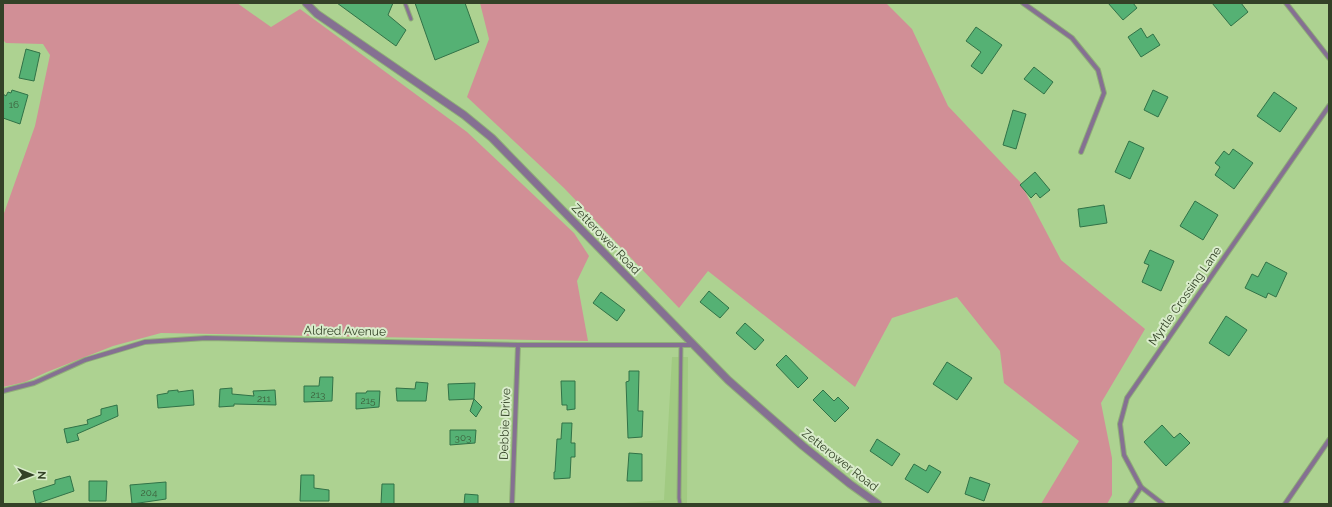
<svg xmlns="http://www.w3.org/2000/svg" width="1332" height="507" font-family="Raleway,sans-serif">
<rect width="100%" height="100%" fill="#add291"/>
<polygon fill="#a1ca82" points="672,357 688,357 687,504 611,504 664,500"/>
<g fill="#d18f96">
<polygon points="3,3 237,3 271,27 300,9 467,132 574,233 589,256 577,281 588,341 161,333 113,346 47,372 25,382 3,387 3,216 35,126 50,55 43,44 6,43 3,40"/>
<polygon points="480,3 886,3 912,29 948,106 1020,182 1061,260 1145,329 1101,403 1112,458 1112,495 1107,504 1041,504 1079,441 1004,383 1000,351 957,297 892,318 855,387 708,271 679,308 564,188 467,97 489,39"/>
</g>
<g fill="#55b174" stroke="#317247">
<polygon points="337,3 393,3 388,15 406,30 396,46"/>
<polygon points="415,3 465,3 479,42 435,60"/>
<polygon points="1108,3 1133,3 1137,8 1123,20"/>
<polygon points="1212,3 1241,3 1248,12 1231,26"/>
<polygon points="976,27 1002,45 982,74 971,66 981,52 966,41"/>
<polygon points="1141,28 1147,38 1153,34 1160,45 1141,57 1128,37"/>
<polygon points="26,49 40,53 34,81 19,78"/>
<polygon points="1034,67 1053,82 1044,94 1024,79"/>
<polygon points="12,90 28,95 20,124 3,118 3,94 6,96 8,92 11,93"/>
<polygon points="1153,90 1168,97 1158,117 1144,110"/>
<polygon points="1274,92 1297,108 1280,132 1257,116"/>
<polygon points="1013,110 1026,114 1016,149 1003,145"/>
<polygon points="1129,141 1144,148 1130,179 1115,172"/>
<polygon points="1233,149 1253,163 1234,189 1215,175 1220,167 1215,163 1224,151 1229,155"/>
<polygon points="1035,172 1050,190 1040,198 1036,193 1031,198 1020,185"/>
<polygon points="1195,201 1218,215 1203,240 1180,226"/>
<polygon points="1104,205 1107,223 1080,227 1078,209"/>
<polygon points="1150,250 1174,261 1161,291 1142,282 1149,265 1144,263"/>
<polygon points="1266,262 1287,273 1276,297 1268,293 1266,298 1245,288 1252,274 1258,277"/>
<polygon points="709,291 729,308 720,318 700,302"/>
<polygon points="601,292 625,310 617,321 593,303"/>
<polygon points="1226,316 1247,330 1229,356 1209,343"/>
<polygon points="745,323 764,340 755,350 736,333"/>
<polygon points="786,355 808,378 798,388 776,365"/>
<polygon points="947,362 972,378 957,400 933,384"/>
<polygon points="629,371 639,371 638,411 643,411 642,437 628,438 626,382 629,381"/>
<polygon points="320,377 333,377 332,401 304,402 304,386 319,386"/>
<polygon points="561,381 575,381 575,409 567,410 567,405 562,405"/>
<polygon points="416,382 428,383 426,401 397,401 396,388 415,389"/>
<polygon points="475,383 474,399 449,400 448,384"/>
<polygon points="232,388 232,394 254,396 253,391 275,390 276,405 234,404 234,406 219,407 220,389"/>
<polygon points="178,390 178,392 193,390 194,405 158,408 157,395 168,393 168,391"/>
<polygon points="823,390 834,401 838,397 849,408 835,422 813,400"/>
<polygon points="367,391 380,391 379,407 356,409 356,393 366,393"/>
<polygon points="474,399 482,407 476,417 470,411"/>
<polygon points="117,405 118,416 77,434 79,440 67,443 64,429 88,424 87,420 101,415 101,409"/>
<polygon points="562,423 572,423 571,443 575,443 575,457 571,457 570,478 554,479 554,472 555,472 557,439 561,439"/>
<polygon points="1162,425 1174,438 1180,433 1190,443 1166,466 1144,442"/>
<polygon points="450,430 476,430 475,443 450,445"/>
<polygon points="877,439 900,454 892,466 870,451"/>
<polygon points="629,453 642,454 642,481 627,481"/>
<polygon points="914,464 926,471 929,465 941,472 928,493 905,479"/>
<polygon points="301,475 314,475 314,488 329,490 329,501 300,501"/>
<polygon points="70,476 74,491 36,504 33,491 55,484 55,480"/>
<polygon points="970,477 990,484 984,501 965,494"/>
<polygon points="89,481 107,481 106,501 89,501"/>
<polygon points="166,482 166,499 132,504 130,485"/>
<polygon points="382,484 394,484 394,504 381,504"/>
<polygon points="465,494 478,495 478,504 464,504"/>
</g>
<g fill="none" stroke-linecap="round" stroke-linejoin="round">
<g stroke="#90af78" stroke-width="5">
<g id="service">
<polyline points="405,3 411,19"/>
<polyline points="680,504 679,498 681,345"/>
</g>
</g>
<g stroke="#90af78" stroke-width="6">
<g id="minor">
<polyline points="1023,3 1072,38 1098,70 1104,93 1081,152"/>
<polyline points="1286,3 1329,58"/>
<polyline points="3,391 34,383 85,360 145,342 206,338 518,345 694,345"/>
<polyline points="512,504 518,345"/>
<polyline points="1130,504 1141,487"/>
<polyline points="1163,504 1141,487 1124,455 1120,424 1127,398 1329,106"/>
<polyline points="1285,504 1329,440"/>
</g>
</g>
<g stroke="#90af78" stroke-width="9">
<polyline id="tertiary" points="306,3 317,14 464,115 492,138 728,380 803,446 850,484 878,504"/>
</g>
<use href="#service" stroke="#857092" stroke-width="3"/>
<use href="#minor" stroke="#857092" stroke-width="4"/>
<use href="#tertiary" stroke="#857092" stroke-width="7"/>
</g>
<g text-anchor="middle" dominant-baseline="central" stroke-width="4" stroke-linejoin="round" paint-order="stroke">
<g font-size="10" fill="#3c5e3a">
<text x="14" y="104">16</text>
<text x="318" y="394">213</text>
<text x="264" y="398">211</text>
<text x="368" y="400">215</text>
<text x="463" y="437">303</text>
<text x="149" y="492">204</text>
</g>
<g font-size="12" fill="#334227" stroke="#d9eccb">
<text transform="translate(606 239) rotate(46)">Zetterower Road</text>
<text transform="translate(1185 296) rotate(-55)">Myrtle Crossing Lane</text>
<text transform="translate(345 331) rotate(1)">Aldred Avenue</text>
<text transform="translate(505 424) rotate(-88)">Debbie Drive</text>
<text transform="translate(840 460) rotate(38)">Zetterower Road</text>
</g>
</g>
<rect width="1332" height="507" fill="none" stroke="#334227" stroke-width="8"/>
<g transform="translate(32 475) rotate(91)" stroke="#d9eccb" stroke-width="3" paint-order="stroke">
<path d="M0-3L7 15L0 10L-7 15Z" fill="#334227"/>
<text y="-6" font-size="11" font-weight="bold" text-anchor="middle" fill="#334227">N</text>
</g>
</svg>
